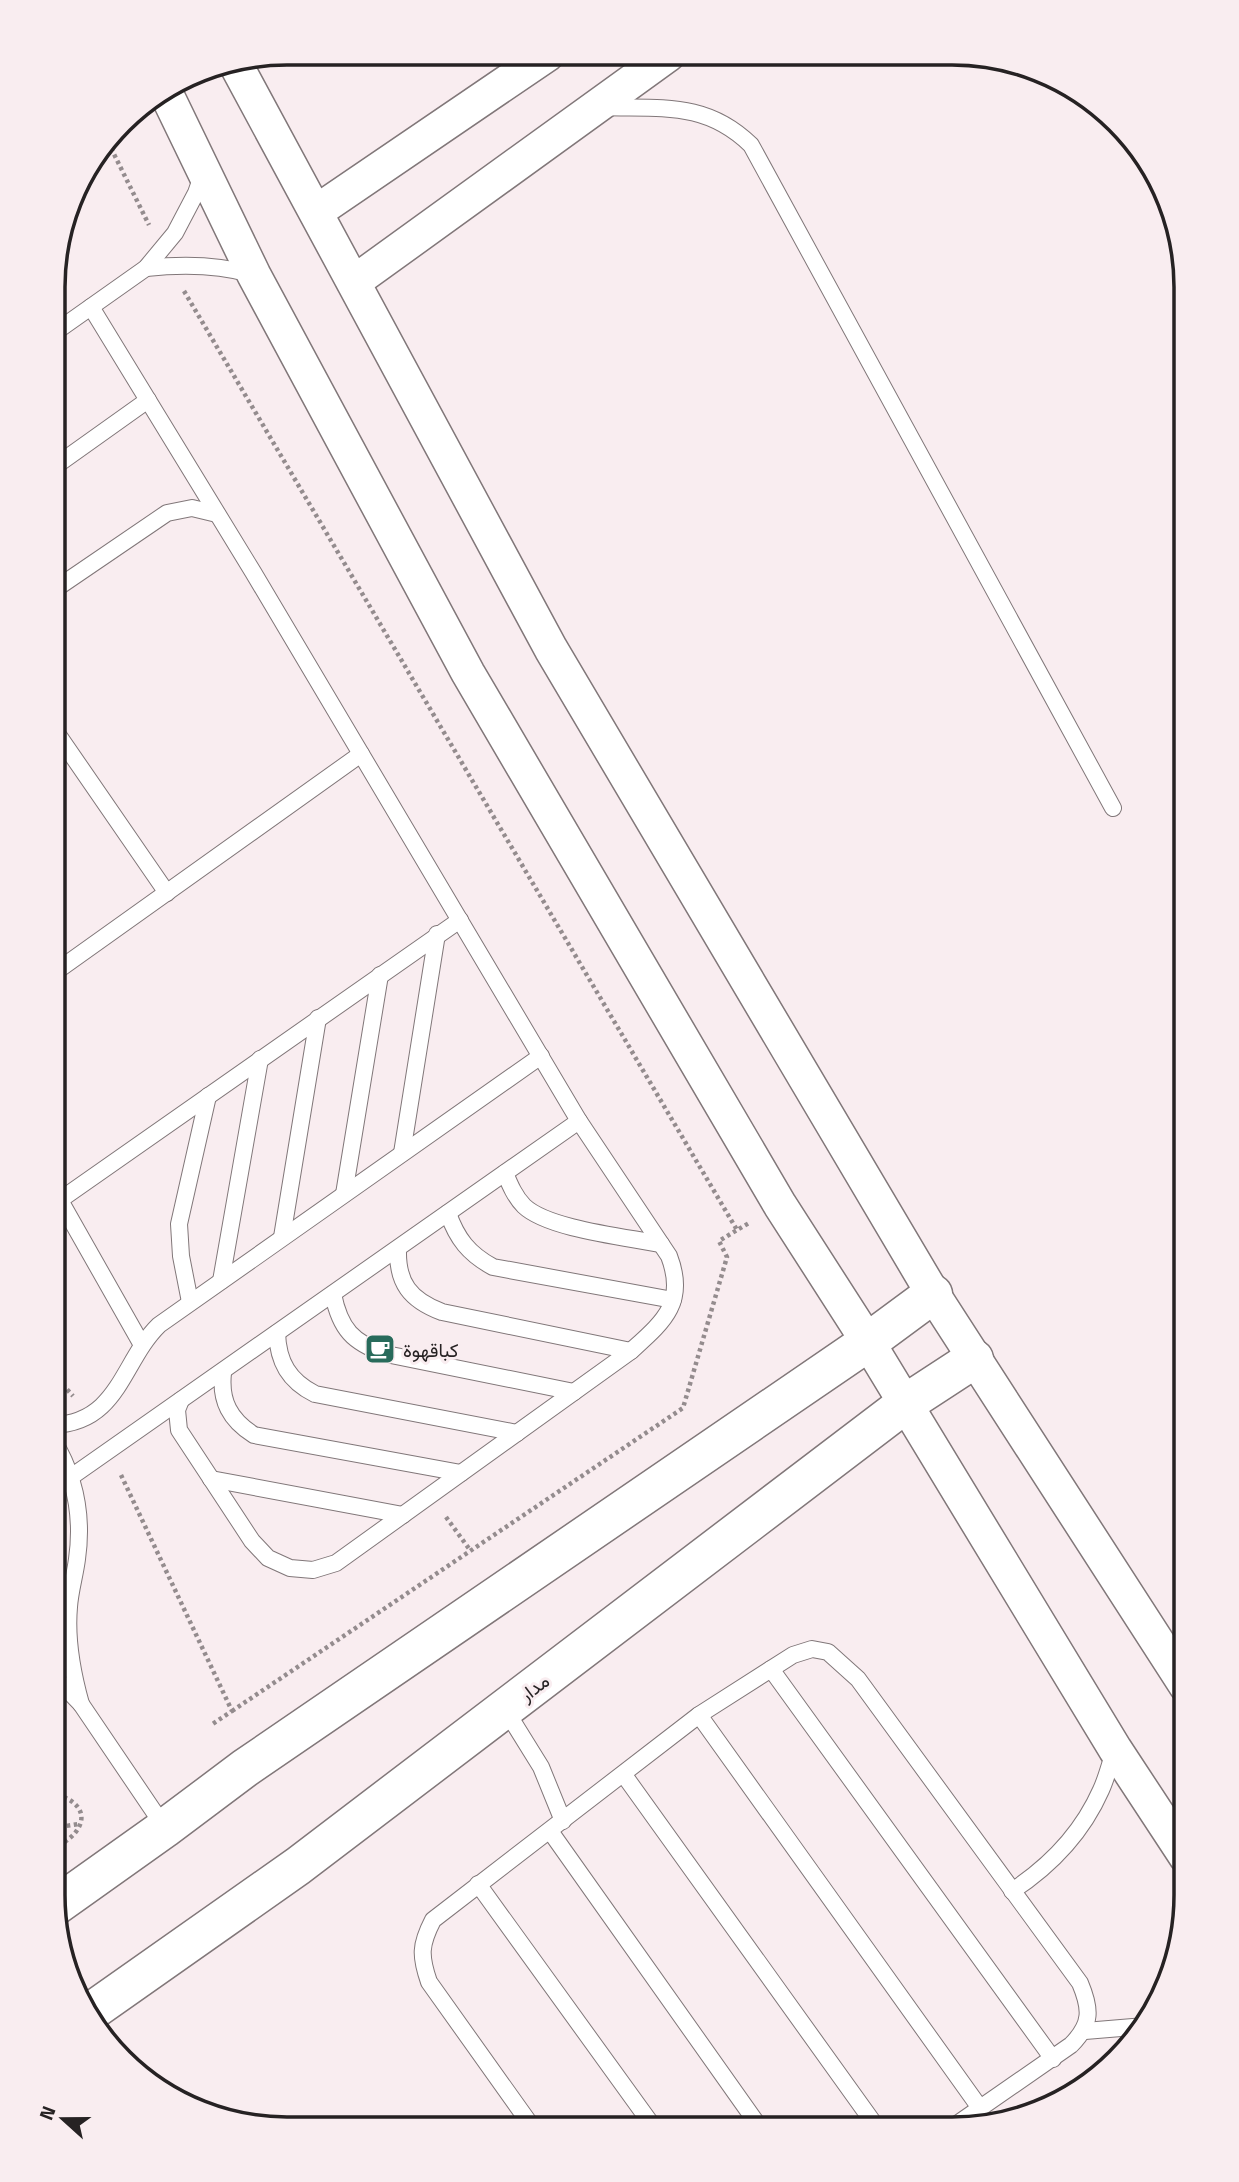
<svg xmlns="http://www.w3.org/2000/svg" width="1239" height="2182" font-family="'Titillium Web',Vazirmatn,sans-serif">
<rect width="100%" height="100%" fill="#f9edf0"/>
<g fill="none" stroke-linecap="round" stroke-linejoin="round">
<g stroke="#817779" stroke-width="18">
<g id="service">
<path d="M602,107C661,109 706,101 751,145L1113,808"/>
<path d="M146,268C182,264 216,264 251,274"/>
<path d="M91,307L253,572L579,1121L669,1256C687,1303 663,1322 631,1351L336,1563L313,1570L290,1568L268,1558L252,1541L179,1430L177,1410L181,1400"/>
<polyline points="54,333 146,268 175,233 196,193 202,176"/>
<polyline points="54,467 148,400"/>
<polyline points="54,590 167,513 192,508 217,514"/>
<polyline points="54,729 167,893"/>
<polyline points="54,973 361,754"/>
<polyline points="402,1153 437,934"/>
<path d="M505,1173C510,1185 515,1197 524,1206C548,1229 626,1237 661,1244"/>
<polyline points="53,1188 142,1345"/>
<polyline points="344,1194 380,975"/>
<polyline points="60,1200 460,920"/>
<path d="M448,1213C457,1239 469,1254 493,1267L673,1300"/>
<polyline points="282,1237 318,1018"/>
<path d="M398,1249C397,1283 410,1300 442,1312L631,1351"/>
<polyline points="221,1281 260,1059"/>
<path d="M333,1294C340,1329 353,1343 386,1354L574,1392"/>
<polyline points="190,1302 181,1256 179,1224 208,1096"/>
<path d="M277,1333C278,1362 289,1381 315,1394L517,1433"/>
<path d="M223,1373C220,1401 230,1420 254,1435L461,1473"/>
<path d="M53,1425C119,1423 122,1361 159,1325L541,1056"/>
<path d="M53,1440C75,1476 83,1517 77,1559C75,1575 70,1591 69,1607C66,1640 72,1672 81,1704"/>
<polyline points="71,1477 579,1121"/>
<polyline points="211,1479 403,1515"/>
<polyline points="53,1609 71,1586"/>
<polyline points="771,1669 1053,2059"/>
<polyline points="53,1675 81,1704 165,1828"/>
<polyline points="505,1709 541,1767 563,1821"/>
<polyline points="699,1715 980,2108"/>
<polyline points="624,1775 878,2129"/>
<polyline points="550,1831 761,2129"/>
<polyline points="478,1884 655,2129"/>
<path d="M1012,1891C1050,1866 1082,1833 1101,1790C1107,1777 1110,1763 1115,1749"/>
<polyline points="1085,2031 1145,2026"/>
<path d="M533,2128L429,1982C420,1956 420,1945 433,1920L699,1715L793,1655L812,1649L828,1652L858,1679L1080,1983C1091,2009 1092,2024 1071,2045L950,2129"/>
</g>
</g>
<g stroke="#817779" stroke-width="36">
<g id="minor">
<polyline points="235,63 551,649 933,1294 1186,1686"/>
<polyline points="165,91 254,275 468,673 780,1205 868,1342 1115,1749 1186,1857"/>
<polyline points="316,212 548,54"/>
<polyline points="354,282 668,55"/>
</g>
</g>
<g stroke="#817779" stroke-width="41">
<g id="tertiary">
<polyline points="54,1907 165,1828 245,1768 868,1342 933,1294"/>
<polyline points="92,2011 298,1866 905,1404 974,1359"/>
</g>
</g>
<g stroke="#948c8e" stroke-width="4.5" stroke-dasharray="3.5 3.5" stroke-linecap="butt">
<polyline points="108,142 149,225"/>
<polyline points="184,291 737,1230 749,1223"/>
<polyline points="53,1374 73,1396"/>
<polyline points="121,1475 232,1711 211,1725"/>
<polyline points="446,1517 470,1550"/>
<polyline points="232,1711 683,1408 727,1257 719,1241 737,1230"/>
<polyline points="53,1828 79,1824"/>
<path d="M53,1850C60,1845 69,1840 75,1833C92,1812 72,1797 53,1794"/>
</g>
<use href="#service" stroke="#fff" stroke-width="16"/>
<use href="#minor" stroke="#fff" stroke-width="33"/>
<use href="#tertiary" stroke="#fff" stroke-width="38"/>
</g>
<defs>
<g id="cafe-square" transform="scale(1.575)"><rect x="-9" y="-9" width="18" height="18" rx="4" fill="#286b5b" stroke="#f9edf0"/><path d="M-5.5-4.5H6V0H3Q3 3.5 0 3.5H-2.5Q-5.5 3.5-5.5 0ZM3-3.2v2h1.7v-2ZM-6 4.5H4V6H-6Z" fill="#fff"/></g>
</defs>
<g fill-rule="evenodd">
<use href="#cafe-square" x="380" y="1349"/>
</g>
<g text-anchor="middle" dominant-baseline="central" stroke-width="6" stroke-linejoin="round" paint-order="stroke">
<g font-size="19" fill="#262223" stroke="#f9edf0" text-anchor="start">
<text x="403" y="1349">كباقهوة</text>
</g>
<g font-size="19" fill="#262223" stroke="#f9edf0">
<text transform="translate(534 1687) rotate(-37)">مدار</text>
</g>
</g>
<path d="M0 0H1239V2182H0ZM287 65H952A222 222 0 0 1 1174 287V1895A222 222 0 0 1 952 2117H287A222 222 0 0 1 65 1895V287A222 222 0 0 1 287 65Z" fill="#f9edf0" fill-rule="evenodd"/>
<path fill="none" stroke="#262223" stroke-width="3.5" d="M287 65H952A222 222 0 0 1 1174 287V1895A222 222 0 0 1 952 2117H287A222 222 0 0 1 65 1895V287A222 222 0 0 1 287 65Z"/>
<g transform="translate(63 2119) rotate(291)" stroke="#f9edf0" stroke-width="5" paint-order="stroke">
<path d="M0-5L12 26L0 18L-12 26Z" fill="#262223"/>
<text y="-10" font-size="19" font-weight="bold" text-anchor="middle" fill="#262223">N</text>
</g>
</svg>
